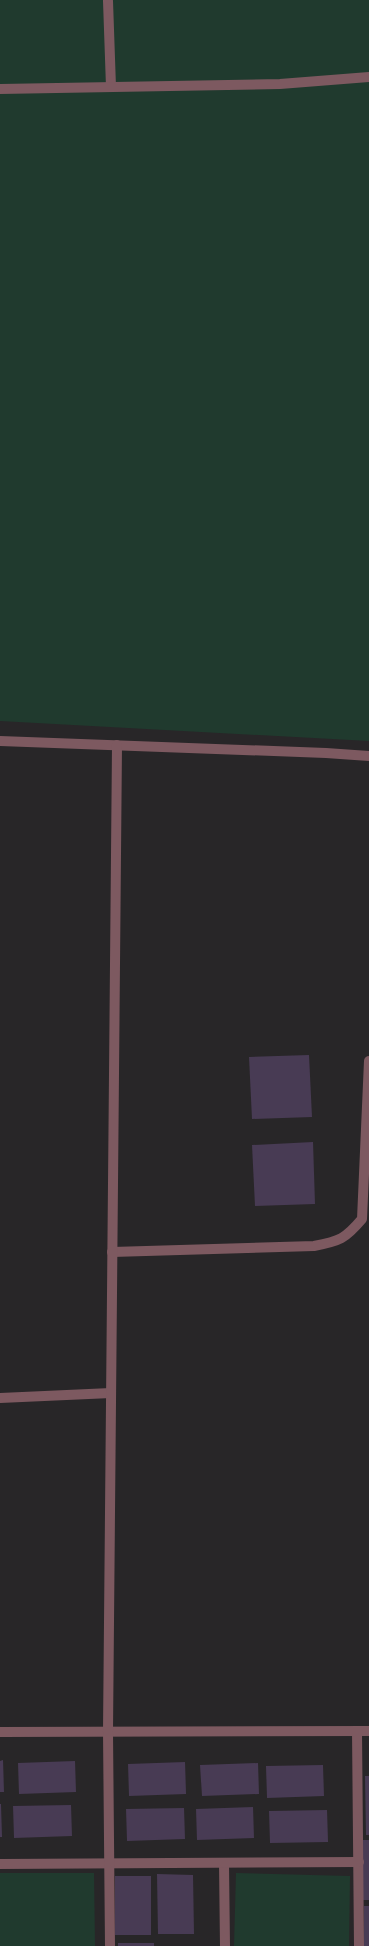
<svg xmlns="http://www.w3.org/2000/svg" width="369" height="1946" font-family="Barlow,sans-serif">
<rect width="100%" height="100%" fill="#282628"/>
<g fill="#203a2e">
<polygon points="0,0 369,0 369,741 0,721"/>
<polygon points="0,1873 94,1873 95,1946 0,1946"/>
<polygon points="236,1873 350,1876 349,1946 234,1946"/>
</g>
<g fill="#483b54">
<polygon points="309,1055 312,1117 252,1119 249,1057"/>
<polygon points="313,1142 315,1204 255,1206 252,1145"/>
<polygon points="3,1760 4,1792 0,1792 0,1761"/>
<polygon points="75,1761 76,1792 19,1794 18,1763"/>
<polygon points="185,1762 186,1794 129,1796 128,1764"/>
<polygon points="258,1763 259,1794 202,1796 200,1765"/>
<polygon points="323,1765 324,1796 267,1798 266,1766"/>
<polygon points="365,1776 369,1776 369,1835 366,1835"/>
<polygon points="0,1804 1,1804 2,1837 0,1837"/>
<polygon points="71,1805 72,1836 14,1838 13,1806"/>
<polygon points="253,1807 254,1838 197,1840 196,1809"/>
<polygon points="184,1808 185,1839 127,1841 126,1809"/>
<polygon points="327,1810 328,1842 270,1843 269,1811"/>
<rect x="363" y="1840" width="6" height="60"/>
<polygon points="157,1874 193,1875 194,1934 158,1934"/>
<rect x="115" y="1876" width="36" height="59"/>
<rect x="364" y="1906" width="5" height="40"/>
<rect x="118" y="1943" width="36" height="3"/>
</g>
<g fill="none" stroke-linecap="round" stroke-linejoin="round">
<polyline stroke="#7d5960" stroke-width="10" points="108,1 111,87"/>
<g stroke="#7d5960" stroke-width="10">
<polyline points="0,89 280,84 369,77"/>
<polyline points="0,741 326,753 369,756"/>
<path d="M112,1252L314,1246C340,1241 345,1239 362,1219L369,1061"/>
<polyline points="0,1398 111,1393"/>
<polyline points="357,1731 359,1946"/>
<polyline points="0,1732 369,1731"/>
<polyline points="224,1863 225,1946"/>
<polyline points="0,1864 359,1862"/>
<polyline points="110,1946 108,1732 117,745"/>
</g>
</g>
</svg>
